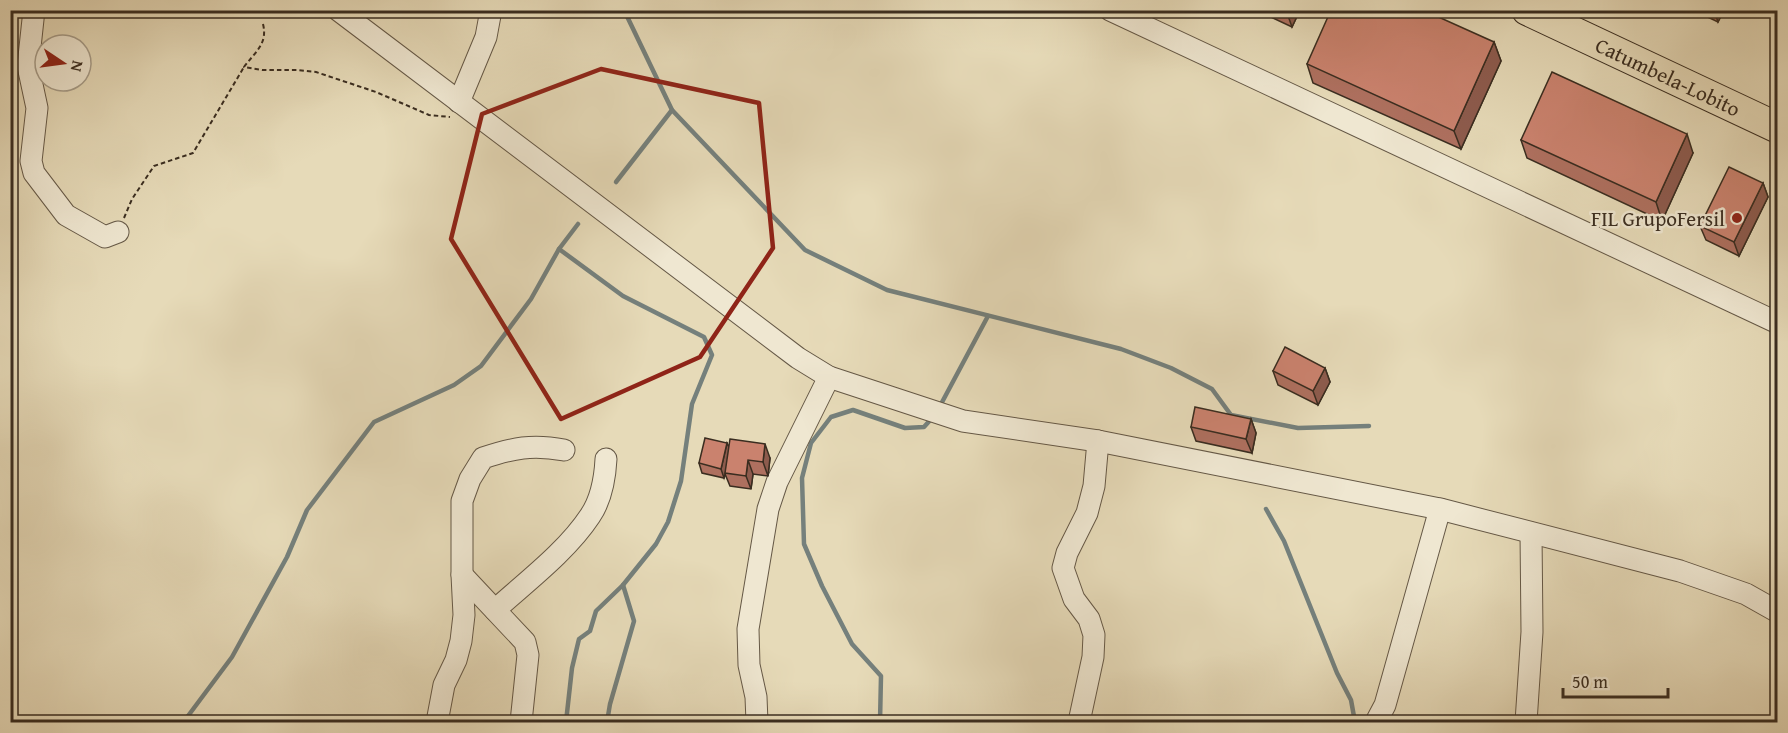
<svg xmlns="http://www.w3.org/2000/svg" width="1788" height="733" font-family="'Gentium Book Plus',serif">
<rect width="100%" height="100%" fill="#e6dab8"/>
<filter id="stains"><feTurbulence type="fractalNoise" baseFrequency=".00333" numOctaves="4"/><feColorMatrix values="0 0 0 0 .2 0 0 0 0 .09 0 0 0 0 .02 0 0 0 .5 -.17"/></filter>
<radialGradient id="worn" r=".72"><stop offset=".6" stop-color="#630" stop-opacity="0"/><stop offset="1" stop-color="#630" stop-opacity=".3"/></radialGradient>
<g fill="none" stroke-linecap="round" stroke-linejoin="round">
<g stroke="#75807c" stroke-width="4.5">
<polyline points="624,10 672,110 805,250 887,290 1121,349 1171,368 1212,389 1231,415 1298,428 1369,426"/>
<polyline points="616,182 672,110"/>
<polyline points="559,249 623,296 704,337 712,355 692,404 681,481 668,522 656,544 623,585 596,611 590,631 579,639 572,668 566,722"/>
<polyline points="940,406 988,316"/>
<polyline points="1266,509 1284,541 1337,673 1351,700 1355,722"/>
<polyline points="180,722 185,720 232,657 287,557 307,510 374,422 454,385 481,366 531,299 559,249 578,224"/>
<polyline points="607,722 610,704 634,621 623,585"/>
<polyline points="880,722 881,676 852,644 822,586 804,544 802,478 811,443 831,417 853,410 905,428 924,427 932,418"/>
</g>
<g stroke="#655846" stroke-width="23">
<g id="minor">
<polyline points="34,10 28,66 37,108 31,161 34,173 66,215 105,237 118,232"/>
<polyline points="338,10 798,358 829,377 963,421 1098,441 1440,509 1680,571 1746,594 1778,612"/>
<polyline points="1110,10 1778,323"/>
<polyline points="459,102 486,37 491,10"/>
<polyline points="462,575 525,642 528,655 521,722"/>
<path d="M495,610C526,582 567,551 590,516C601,500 605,478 606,459"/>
<path d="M437,722L444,685L456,660L461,641L464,615L462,575V501L470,479L483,458C513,448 532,444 564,450"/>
<polyline points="757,722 756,697 749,665 748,629 768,509 777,482 829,377"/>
<polyline points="1079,722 1093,657 1094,635 1089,619 1074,599 1063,568 1067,553 1087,513 1094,486 1098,441"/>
<polyline points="1376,722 1385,705 1440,509"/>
<polyline points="1526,722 1532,632 1531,533"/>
</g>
</g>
<g stroke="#3a2d20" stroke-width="32">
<g id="highway">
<path id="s1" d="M1527,10L1778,128"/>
</g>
</g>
<g stroke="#3a2d20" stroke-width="2" stroke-dasharray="4.5 3" stroke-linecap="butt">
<path d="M263,24C268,44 255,52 244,67L262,70H298L316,72L376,92L429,115L450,117"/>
<polyline points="124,218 132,199 154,166 193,153 244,67"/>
</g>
<use href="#minor" stroke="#efe7d1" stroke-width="21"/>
<use href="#highway" stroke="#e6dab8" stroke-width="30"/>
</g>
<g fill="#ae705f" stroke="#3a2d20" stroke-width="1.5">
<polygon points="1256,10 1300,10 1292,27"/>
<polygon points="1693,10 1724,10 1718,22"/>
<polygon points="1494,42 1501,61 1461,149 1313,83 1307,64"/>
<polygon points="1521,140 1693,153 1662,221 1527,158"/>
<polygon points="1763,183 1768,197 1739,256 1706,240 1700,226"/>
<polygon points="1325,368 1330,382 1318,405 1278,385 1273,371"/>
<polygon points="1251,419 1256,433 1252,453 1196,441 1191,427"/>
<polygon points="727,443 729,447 770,458 768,476 753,474 751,489 730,486 725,474 724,478 702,473 699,463"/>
</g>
<g fill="#8d5b4d" stroke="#3a2d20" stroke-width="1.5">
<polygon points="1286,10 1300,10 1292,27"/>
<polygon points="1714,10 1724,10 1718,22"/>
<polygon points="1494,42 1501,61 1461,149 1454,131"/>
<polygon points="1687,134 1693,153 1662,221 1656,202"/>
<polygon points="1763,183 1768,197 1739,256 1734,242"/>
<polygon points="1325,368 1330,382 1318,405 1313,391"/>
<polygon points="1251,419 1256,433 1252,453 1246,439"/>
<polygon points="727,443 731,452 724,478 721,469"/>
<polygon points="765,444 770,458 768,476 763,462"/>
<polygon points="748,460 753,474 751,489 746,476"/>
</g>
<g fill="#ca826e" stroke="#3a2d20" stroke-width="1.5">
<polygon points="1331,10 1423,10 1494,42 1454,131 1307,64"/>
<polygon points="1552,72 1687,134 1656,202 1521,140"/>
<polygon points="1729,167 1763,183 1734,242 1700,226"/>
<polygon points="1285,347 1325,368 1313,391 1273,371"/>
<polygon points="1195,407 1251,419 1246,439 1191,427"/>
<polygon points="705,438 727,443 721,469 699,463"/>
<polygon points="730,439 765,444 763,462 748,460 746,476 725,473"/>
</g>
<path fill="none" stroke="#8f2418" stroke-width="4.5" stroke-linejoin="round" d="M601,69L759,103L773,248L700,357L561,419L451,239L482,114Z"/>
<circle fill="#8f2418" stroke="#efe7d1" stroke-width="2" cx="1737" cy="218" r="6"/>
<g text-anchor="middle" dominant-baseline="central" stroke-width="5" stroke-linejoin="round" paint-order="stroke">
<g font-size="21" fill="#3a2d20" stroke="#efe7d1">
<text stroke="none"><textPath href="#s1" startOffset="156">Catumbela-Lobito</textPath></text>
</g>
<g font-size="21" fill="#3a2d20" stroke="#efe7d1" text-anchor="end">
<text x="1725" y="218">FIL GrupoFersil</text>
</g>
</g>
<rect width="1788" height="733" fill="none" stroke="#e6dab8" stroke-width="36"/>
<rect x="12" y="12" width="1764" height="709" fill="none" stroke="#3a2d20" stroke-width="3"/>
<rect x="18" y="18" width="1752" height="697" fill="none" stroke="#3a2d20" stroke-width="1.5"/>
<g transform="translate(63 63) rotate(103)"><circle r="28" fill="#efe7d1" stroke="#a79d8a" stroke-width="1.5"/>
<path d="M0-4.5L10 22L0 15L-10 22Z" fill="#8f2418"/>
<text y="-9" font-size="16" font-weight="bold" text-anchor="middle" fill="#3a2d20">N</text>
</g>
<path d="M1563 688v9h105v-9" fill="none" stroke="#3a2d20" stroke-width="3"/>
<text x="1572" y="688" font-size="18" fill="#3a2d20" stroke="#efe7d1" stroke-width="4.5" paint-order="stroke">50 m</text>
<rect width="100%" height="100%" filter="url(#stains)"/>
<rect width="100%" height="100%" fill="url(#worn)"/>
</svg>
